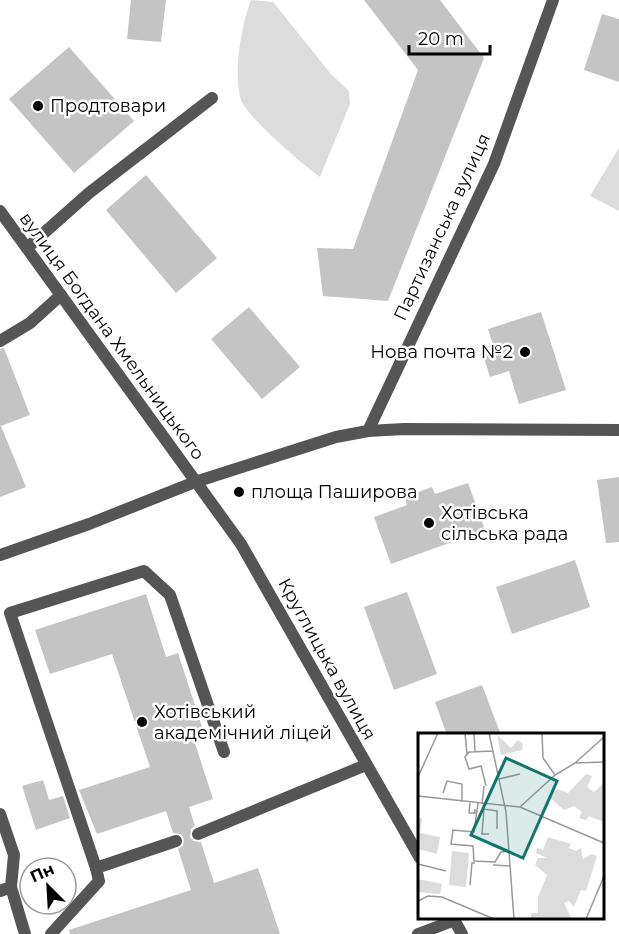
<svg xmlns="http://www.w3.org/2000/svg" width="619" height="934" font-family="Montserrat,sans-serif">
<rect width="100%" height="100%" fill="#fff"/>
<g fill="#dcdcdc">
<path d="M251,0L273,2L331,74L349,91L350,104L320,177C303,165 247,117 241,100C233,73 241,26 251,0Z"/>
<polygon points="619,148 619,211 590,196"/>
</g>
<g fill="#c4c4c4">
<polygon points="131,0 166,0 161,42 127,39"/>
<polygon points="364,0 440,0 484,58 388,301 323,296 317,248 353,249 418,70"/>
<polygon points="602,14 619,19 619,82 584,70"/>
<polygon points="69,47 134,121 74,173 9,99"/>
<polygon points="146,175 217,258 176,293 106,210"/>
<polygon points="249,307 300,367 262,399 211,339"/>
<polygon points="541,312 566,390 519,404 509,371 490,377 481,349 493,345 488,329"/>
<polygon points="4,348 30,415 1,426 26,487 0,497 0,349"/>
<polygon points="619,477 619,542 606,543 597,480"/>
<polygon points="468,483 485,530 391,564 374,517 407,505 405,497 432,487 435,494"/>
<polygon points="575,560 590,607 512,634 496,587"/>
<polygon points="407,592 437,674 394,690 364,607"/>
<polygon points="146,594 166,657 178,653 203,730 192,734 213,799 189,807 195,826 191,829 190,837 193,841 201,842 214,883 258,868 280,934 70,934 69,930 191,890 178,849 183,846 184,839 181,834 173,833 166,811 97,834 79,790 150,767 112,654 50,674 35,630"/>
<polygon points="482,685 501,735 447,735 435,702"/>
<polygon points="43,780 49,800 63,796 70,818 36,830 22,786"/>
</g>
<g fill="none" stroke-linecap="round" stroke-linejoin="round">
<g stroke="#555" stroke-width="12">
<polyline points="27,248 89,193 212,98"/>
<polyline points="0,341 30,323 61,295"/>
<polyline points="0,814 14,855 11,887 0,891"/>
<polyline points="198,834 366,765"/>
<polyline points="176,841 96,868 10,613 144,571 170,595 224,752"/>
<polyline points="11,887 25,934"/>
<polyline points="51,934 99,881 96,868"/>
<polyline points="418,934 455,920"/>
</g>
<polyline stroke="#555" stroke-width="12" points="368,431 494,164 553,0"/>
<g stroke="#555" stroke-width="12">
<polyline points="0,211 241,544 420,858"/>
<polyline points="0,555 89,524 195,482 336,437 368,431 404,429 619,430"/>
<polyline points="453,918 462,934"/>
</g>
</g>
<g fill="#000" stroke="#fff" stroke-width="2">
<circle cx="38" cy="106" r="6"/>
<circle cx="525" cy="352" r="6"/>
<circle cx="239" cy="492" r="6"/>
<circle cx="429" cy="523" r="6"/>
<circle cx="142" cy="722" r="6"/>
</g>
<g text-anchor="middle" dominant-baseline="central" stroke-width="5" stroke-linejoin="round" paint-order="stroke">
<g font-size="18" fill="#000" stroke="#fff" text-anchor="start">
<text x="50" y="106">Продтовари</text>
<text x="513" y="352" text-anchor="end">Нова почта №2</text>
<text x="251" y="492">площа Паширова</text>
<text x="441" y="513">Хотівська<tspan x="441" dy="21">сільська рада</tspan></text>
<text x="154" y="712">Хотівський<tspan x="154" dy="21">академічний ліцей</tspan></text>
</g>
<g font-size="18" fill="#000" stroke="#fff">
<text transform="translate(442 227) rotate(-65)">Партизанська вулиця</text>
<text transform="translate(112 336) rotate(54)">вулиця Богдана Хмельницького</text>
<text transform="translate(327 659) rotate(61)">Круглицька вулиця</text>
</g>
</g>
<g transform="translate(418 733)">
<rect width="186" height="186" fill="#fff"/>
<path d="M79,2L93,15L100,7L105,11L104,17L83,22ZM168,41L174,43L169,54L176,59L186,50V89L171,83L168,87L161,85L164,79L156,73L146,77L130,63L140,56L150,60ZM0,85H4L2,100L22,104L19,121L0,116ZM130,104L153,111L151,115L158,118L163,115L165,126L174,121L179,123L168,158L163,157L156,174L151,168L146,170L154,186H113V180H120V164L129,142L117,132L120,125H129L118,120L119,115L125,117ZM34,118L51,120L48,154L31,152ZM0,146L24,151L22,161L0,159Z" fill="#dcdcdc"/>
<path fill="none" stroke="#999" stroke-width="1.5" d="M47,0L49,21M56,0L57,19M71,0L88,79L96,186M124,0L125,25L137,42M157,30L186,4M0,44L20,0M81,46L102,41M68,53L63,33L51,36L47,24L51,19L75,18M25,60L29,48L44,51V69M0,63L102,74L186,110M52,70L51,80H57V76M60,70L56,99L35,97L33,111L55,113L56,128L77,129L83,119L92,118M64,71L66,53M102,74L137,42L157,30L186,29M71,101H64L66,76L79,78V96M0,131L28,138M75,132L93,133M52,152L54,130H57M0,168L10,163L24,164L76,186M168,186L186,143"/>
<path fill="#0f766e" fill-opacity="0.15" stroke="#0f766e" stroke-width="3" d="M88,25L139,48L105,125L53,102Z"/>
<rect width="186" height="186" fill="none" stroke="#000" stroke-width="3"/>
</g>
<g transform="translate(48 886) rotate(336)"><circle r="28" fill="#ffffff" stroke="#999999" stroke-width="1.5"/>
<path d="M0-4.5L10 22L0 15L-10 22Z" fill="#000000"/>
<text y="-9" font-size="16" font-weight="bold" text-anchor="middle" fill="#000000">Пн</text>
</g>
<path d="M409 45v9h81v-9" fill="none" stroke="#000000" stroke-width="3"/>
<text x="418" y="45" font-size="18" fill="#000000" stroke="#ffffff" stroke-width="4.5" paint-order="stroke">20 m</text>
</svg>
